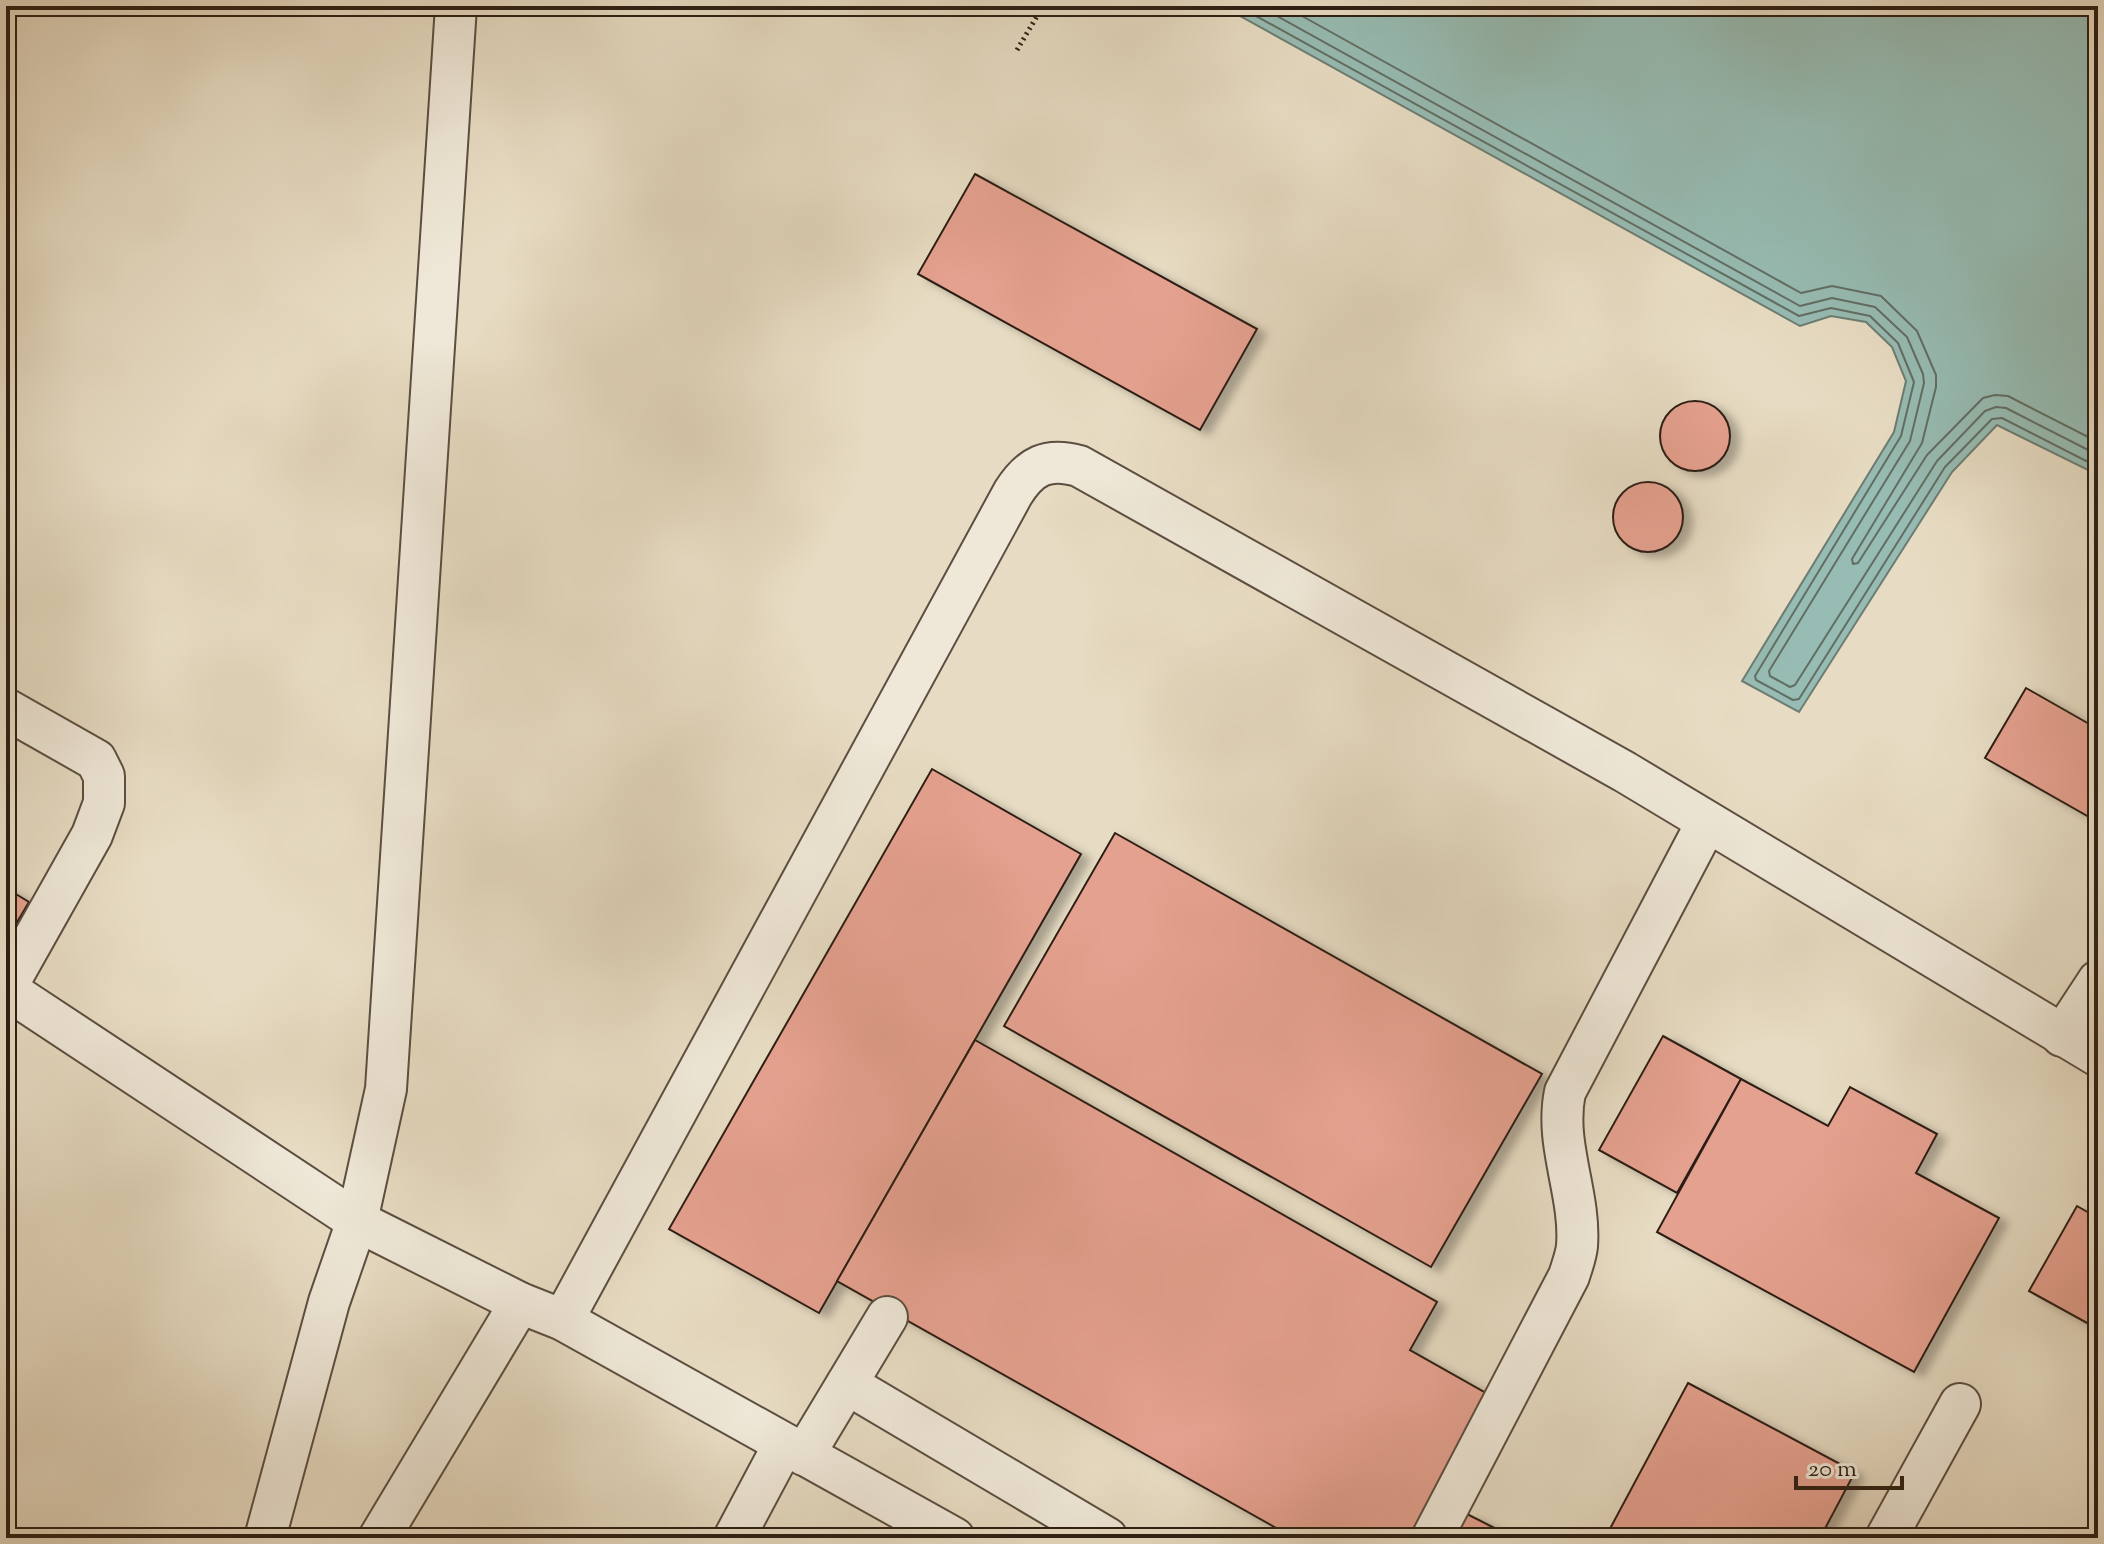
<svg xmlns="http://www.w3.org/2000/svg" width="2104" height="1544" font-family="'Sorts Mill Goudy',serif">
<defs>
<filter id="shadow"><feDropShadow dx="9" dy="5" stdDeviation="4" flood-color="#0004"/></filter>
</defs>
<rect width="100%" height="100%" fill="#e7dcc3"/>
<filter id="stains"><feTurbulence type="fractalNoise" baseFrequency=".0025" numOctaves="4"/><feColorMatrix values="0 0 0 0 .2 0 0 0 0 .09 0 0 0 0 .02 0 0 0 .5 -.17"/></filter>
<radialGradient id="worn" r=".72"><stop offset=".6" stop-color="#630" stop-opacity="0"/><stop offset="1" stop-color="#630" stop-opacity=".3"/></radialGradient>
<polygon fill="#97bcb3" stroke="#6d7d73" stroke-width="2" points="1222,6 2098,6 2098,475 1997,425 1952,472 1799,712 1742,681 1894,432 1906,381 1892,347 1866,322 1831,316 1800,326"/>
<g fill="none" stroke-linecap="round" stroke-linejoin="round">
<g stroke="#626e64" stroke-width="2">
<polyline points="1238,6 1799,316 1831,308 1870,316 1898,343 1914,382 1901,436 1755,676 1756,680 1793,700 1799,699 1945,467 1992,419 2002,418 2098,467"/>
<polyline points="1259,6 1800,306 1832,298 1875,307 1907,337 1923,374 1924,383 1910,441 1769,671 1770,676 1790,687 1795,685 1937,461 1985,411 1996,407 2006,408 2098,455"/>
<polyline points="1284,6 1801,293 1832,286 1881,296 1917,331 1936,375 1936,387 1922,443 1852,559 1853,564 1858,563 1927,455 1983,398 1995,395 2008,396 2098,442"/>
</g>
</g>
<g fill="#e5a18f" stroke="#2d1f14" stroke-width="2" filter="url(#shadow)">
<polygon points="975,174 1257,329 1200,430 918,274"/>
<circle cx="1695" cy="436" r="35"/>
<circle cx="1648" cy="517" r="35"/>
<polygon points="2026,688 2098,729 2098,822 1985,758"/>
<polygon points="932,769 1081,854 819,1313 669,1229"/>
<polygon points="1115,833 1542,1074 1431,1267 1004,1026"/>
<polygon points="6,888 29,902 6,941"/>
<polygon points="1663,1036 1741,1079 1677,1193 1599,1150"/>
<polygon points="975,1040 1437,1302 1410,1350 1500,1401 1422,1538 1294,1538 837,1281"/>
<polygon points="1741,1079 1828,1126 1850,1087 1937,1134 1916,1173 1999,1218 1914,1372 1657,1232"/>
<polygon points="2077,1206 2098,1218 2098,1329 2029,1291"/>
<polygon points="1688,1383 1855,1472 1820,1538 1605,1538"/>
<polygon points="1467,1514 1514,1538 1455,1538"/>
</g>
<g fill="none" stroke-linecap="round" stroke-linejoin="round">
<g stroke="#5c4e40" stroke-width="44">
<g id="minor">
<polyline points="6,709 96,760 104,776 104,803 92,835 6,988"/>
<polyline points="6,989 357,1221 520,1303 563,1320 954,1538"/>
<polyline points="2062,1036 2098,981"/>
<path d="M563,1320L1013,493C1030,466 1047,457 1079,466L1625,772L2098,1056"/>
<polyline points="847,1384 1107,1538"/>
<polyline points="804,1455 887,1317"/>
<polyline points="265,1538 329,1302 357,1221 386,1089 456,6"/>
<polyline points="379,1538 520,1303"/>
<polyline points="734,1538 784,1444"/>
<path d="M1432,1538L1569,1276C1572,1266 1576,1256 1577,1246C1581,1194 1554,1144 1565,1092L1707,822"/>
<polyline points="1886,1538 1960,1404"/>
</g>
</g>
<polyline stroke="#2d1f14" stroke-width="5" stroke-dasharray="2 4" stroke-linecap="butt" points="1017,50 1043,6"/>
<use href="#minor" stroke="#efe8d8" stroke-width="40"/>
</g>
<rect width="2104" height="1544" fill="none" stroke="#e7dcc3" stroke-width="32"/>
<rect x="8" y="8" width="2088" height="1528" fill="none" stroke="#2d1f14" stroke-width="4"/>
<rect x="16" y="16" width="2072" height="1512" fill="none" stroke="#2d1f14" stroke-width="2"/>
<path d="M1796 1476v12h106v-12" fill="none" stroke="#2d1f14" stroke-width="4"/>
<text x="1808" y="1476" font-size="24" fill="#2d1f14" stroke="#efe8d8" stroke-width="6" paint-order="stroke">20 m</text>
<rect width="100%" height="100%" filter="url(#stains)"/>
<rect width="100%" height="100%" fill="url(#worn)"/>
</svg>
